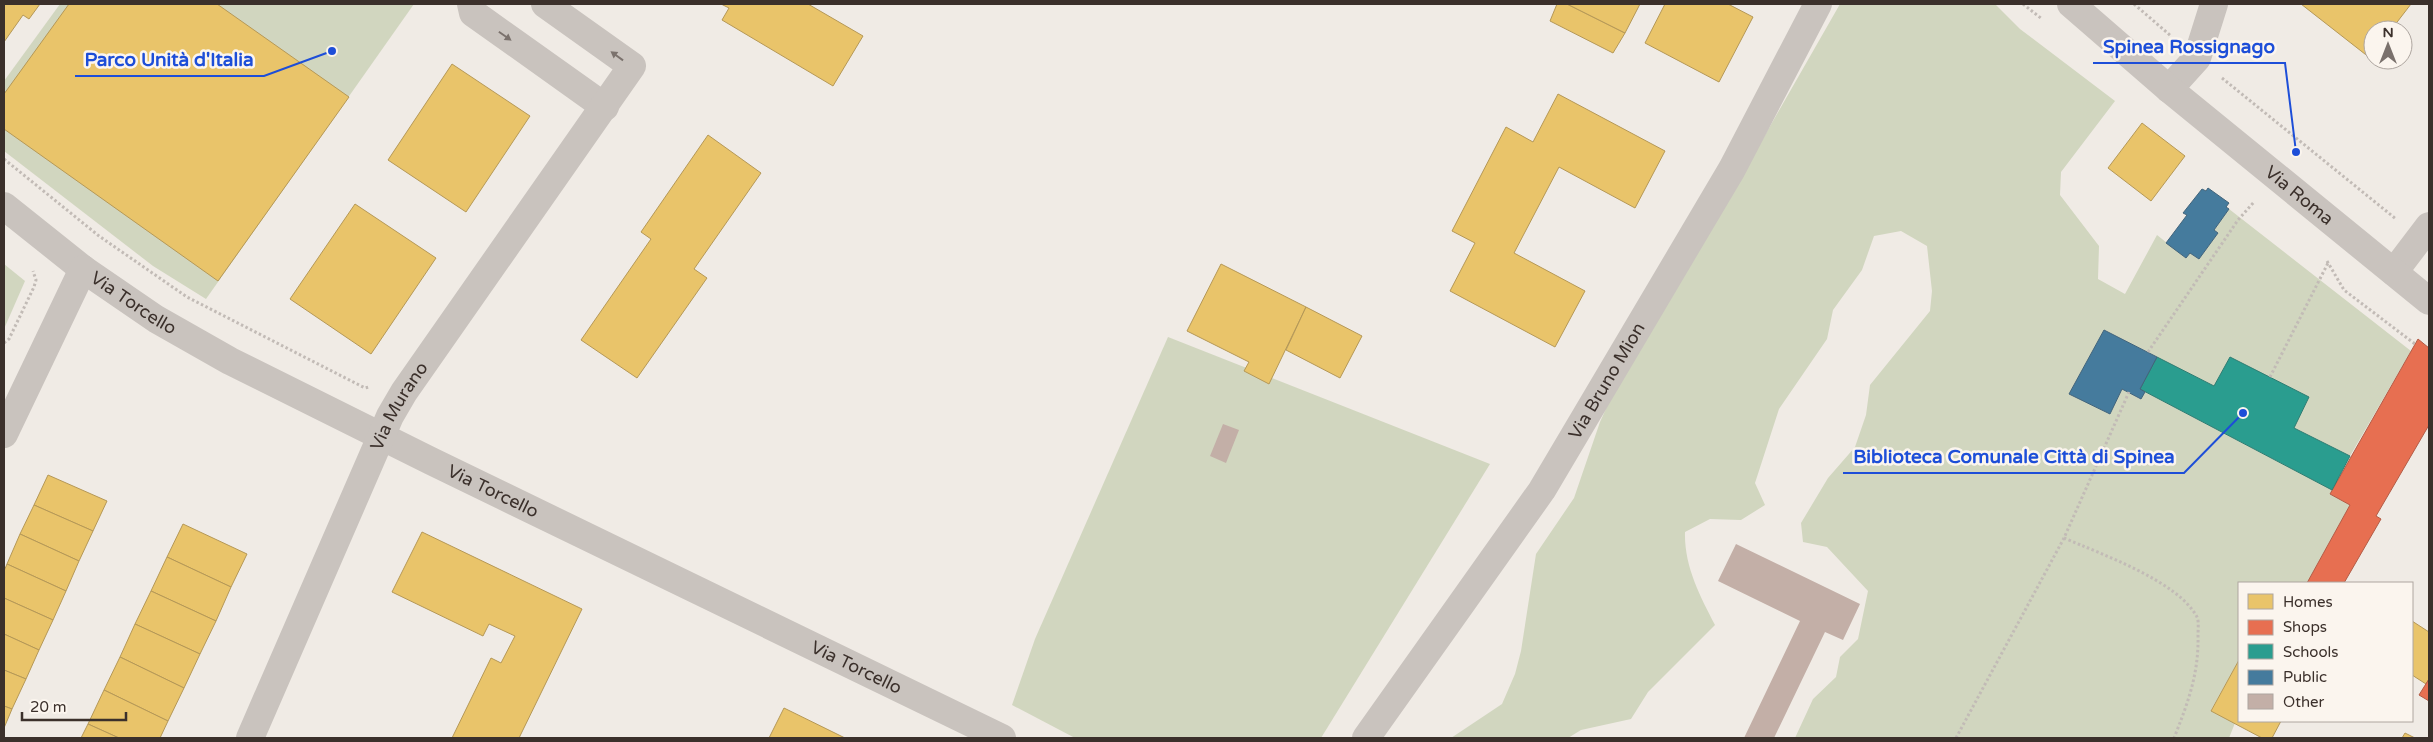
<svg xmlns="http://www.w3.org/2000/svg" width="2433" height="742" font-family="'Varela Round',sans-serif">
<rect width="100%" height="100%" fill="#f0ebe5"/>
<g fill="#d1d6bf">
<polygon points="60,4 414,4 206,299 153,266 4,151 4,81"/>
<path d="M1840,4H1995L2020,29L2115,101L2061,172L2060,195L2099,246L2098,279L2125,294L2157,235L2186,258L2190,253L2199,259L2218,233L2214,230L2229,209L2411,351L2350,456L2294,428L2309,397L2230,357L2214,386L2104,330L2069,394L2110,414L2122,389L2140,399L2145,392L2332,490L2330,494L2350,505L2307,583H2239V660L2211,710L2235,723L2229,738H1795L1813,699L1836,677L1840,657L1858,639L1868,591L1827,547L1803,542L1801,523L1828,478L1855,447L1866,415L1870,385L1930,311L1932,291L1927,246L1901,231L1874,236L1862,270L1833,310L1827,339L1779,409L1755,483L1765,505L1741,520L1710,519L1685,532C1684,566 1700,596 1715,625L1648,692L1631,719L1581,730L1568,738H1451L1502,704L1515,674L1521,651L1536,554L1574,498L1600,422L1613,393L1757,149Z"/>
<polygon points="4,264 25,281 4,329"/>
<polygon points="1168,337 1490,464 1321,738 1075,738 1012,705 1035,639"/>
</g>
<g fill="#e9c46a" stroke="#b59857">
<polygon points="4,4 40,4 29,19 23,15 4,42"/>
<polygon points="69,4 217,4 349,97 218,281 4,129 4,94"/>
<polygon points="721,4 808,4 863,36 833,86 722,20 729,8"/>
<polygon points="1557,4 1567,4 1625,33 1613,53 1550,21"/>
<polygon points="1567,4 1640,4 1625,33"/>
<polygon points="1665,4 1728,4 1753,17 1719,82 1645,43"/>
<polygon points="2301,4 2411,4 2391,30 2373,30 2373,54 2370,58"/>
<polygon points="452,64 530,116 466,212 388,160"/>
<polygon points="1558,94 1665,151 1635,208 1559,167 1514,253 1585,291 1555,347 1450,291 1475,243 1452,231 1506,127 1533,142"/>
<polygon points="2142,123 2185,156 2151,201 2108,168"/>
<polygon points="708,135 761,173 694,269 707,278 637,378 581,340 651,239 641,232"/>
<polygon points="355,204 436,258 371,354 290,299"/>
<polygon points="1221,264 1306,307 1269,384 1244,371 1249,362 1187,331"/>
<polygon points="1306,307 1362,336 1340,378 1286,350"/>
<polygon points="48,475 107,501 93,531 34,505"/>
<polygon points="34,505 93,531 79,561 20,534"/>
<polygon points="183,524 247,554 231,587 167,557"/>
<polygon points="422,532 582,609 519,738 452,738 491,658 501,663 515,636 489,624 483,636 392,592"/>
<polygon points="20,534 79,561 66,591 7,564"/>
<polygon points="167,557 231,587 216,621 151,591"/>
<polygon points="7,564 66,591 53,620 4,598 4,571"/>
<polygon points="151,591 216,621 200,654 135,624"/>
<polygon points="4,598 53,620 39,650 4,634"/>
<polygon points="2412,621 2429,632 2429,679 2426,684 2412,675"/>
<polygon points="135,624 200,654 184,688 120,657"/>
<polygon points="4,634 39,650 26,679 4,670"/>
<polygon points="120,657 184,688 168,721 104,690"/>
<polygon points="2239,660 2239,721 2281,721 2272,738 2262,738 2211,711"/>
<polygon points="4,670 26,679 12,709 4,706"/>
<polygon points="104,690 168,721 160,738 119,738 88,724"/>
<polygon points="4,706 12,709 4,728"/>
<polygon points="784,708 845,738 769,738"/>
<polygon points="88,724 119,738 81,738"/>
<polygon points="2405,733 2415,738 2402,738"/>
</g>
<g fill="#e76f51" stroke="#b35c46">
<polygon points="2418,339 2429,348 2429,425 2376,516 2381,519 2344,583 2307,583 2350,505 2330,494"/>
<polygon points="2429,679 2429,701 2419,695"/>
</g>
<polygon fill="#2a9d8f" stroke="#2f7c71" points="2157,357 2214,386 2230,357 2309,397 2294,428 2350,456 2332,490 2140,389"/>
<g fill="#457b9d" stroke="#42647b">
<polygon points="2208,188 2229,203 2226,207 2229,209 2214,230 2218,233 2199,259 2190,253 2186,258 2166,243 2187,215 2183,213 2202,189 2206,191"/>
<polygon points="2104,330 2157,357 2140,389 2145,392 2141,399 2122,389 2110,414 2069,394"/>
</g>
<g fill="#c3afa7">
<polygon points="1223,424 1239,430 1226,463 1210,456"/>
<polygon points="1736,544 1860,604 1843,640 1825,632 1774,738 1744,738 1800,621 1718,581"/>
</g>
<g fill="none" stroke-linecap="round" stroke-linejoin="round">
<g stroke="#c2bbb6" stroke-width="3" stroke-dasharray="2.5 2.5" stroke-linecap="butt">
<polyline points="2023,4 2042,19"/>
<polyline points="2134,4 2171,36"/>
<polyline points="2222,78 2396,219"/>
<polyline points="4,159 99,236 187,297 365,388 369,387"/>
<polyline points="2327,261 2344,290 2415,344"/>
<polyline points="4,343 9,339 34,287 36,280 33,271"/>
<polyline points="2148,352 2238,220 2254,202"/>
<polyline points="2270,377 2328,263"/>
<path d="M2064,538C2101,554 2178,581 2197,617C2199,621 2198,630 2198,635C2199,673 2188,703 2174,738"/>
<polyline points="1956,738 2064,538 2129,392"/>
</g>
<g stroke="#c9c3be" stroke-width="28">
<polyline points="471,4 473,13 605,107"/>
<polyline points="2169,89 2197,58 2214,4"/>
<path id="s1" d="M4,206L83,269L156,319L230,361L431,461L1002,738"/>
<polyline points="2394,272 2429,226"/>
<polyline points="4,434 83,269"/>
<path id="s2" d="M250,738L390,416L404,392L632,66L545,4"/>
<path id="s3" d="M1366,738L1542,490L1732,169L1818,4"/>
</g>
<path stroke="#c9c3be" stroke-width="28" id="s4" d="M2071,4L2169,89L2429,301"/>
</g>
<defs><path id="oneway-solid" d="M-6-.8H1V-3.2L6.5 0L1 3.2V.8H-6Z" transform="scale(1.25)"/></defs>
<g fill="#7b726d">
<use href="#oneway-solid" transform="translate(505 36) rotate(35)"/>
<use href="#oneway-solid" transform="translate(617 56) rotate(-144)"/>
</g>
<g text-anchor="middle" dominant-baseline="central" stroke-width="5" stroke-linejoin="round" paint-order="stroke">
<g font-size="18" fill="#3b302b" stroke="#fbf5ee">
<text stroke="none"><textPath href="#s4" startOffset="298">Via Roma</textPath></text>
<text stroke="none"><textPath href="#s1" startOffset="162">Via Torcello</textPath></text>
<text stroke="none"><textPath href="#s3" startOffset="431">Via Bruno Mion</textPath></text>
<text stroke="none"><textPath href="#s2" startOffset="364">Via Murano</textPath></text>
<text stroke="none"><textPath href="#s1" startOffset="568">Via Torcello</textPath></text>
<text stroke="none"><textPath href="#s1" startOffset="972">Via Torcello</textPath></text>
</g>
</g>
<path fill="none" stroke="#1d4ed8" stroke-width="2" d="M2296 152L2285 63H2093M332 51L264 76H75M2243 413L2184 473H1843"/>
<g fill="#1d4ed8" stroke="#fbf5ee" stroke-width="2">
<circle cx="2296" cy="152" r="5"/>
<circle cx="332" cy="51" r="5"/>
<circle cx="2243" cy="413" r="5"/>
</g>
<g font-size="19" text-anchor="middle" font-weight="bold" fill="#1d4ed8" stroke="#fbf5ee" stroke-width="5" stroke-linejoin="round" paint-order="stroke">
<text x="2189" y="53">Spinea Rossignago</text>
<text x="169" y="66">Parco Unità d'Italia</text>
<text x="2014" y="463">Biblioteca Comunale Città di Spinea</text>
</g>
<rect width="2433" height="742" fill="none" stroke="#3b302b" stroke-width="10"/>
<rect x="2238" y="582" width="175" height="140" fill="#fbf5ee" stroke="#aea6a0"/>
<rect x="2248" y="594" width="25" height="15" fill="#e9c46a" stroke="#aea6a0"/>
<text x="2283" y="607" font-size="15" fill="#3b302b">Homes</text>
<rect x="2248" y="620" width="25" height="15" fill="#e76f51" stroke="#aea6a0"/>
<text x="2283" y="632" font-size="15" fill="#3b302b">Shops</text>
<rect x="2248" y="644" width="25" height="15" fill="#2a9d8f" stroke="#aea6a0"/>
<text x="2283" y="657" font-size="15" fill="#3b302b">Schools</text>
<rect x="2248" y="670" width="25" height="15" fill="#457b9d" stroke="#aea6a0"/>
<text x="2283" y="682" font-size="15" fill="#3b302b">Public</text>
<rect x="2248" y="694" width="25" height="15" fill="#c3afa7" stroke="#aea6a0"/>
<text x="2283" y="707" font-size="15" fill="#3b302b">Other</text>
<g transform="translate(2388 45)"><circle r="24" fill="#fbf5ee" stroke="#aea6a0"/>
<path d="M0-4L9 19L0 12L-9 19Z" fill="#7a716c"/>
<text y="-8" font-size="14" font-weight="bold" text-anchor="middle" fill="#3b302b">N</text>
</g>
<path d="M22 712v8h104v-8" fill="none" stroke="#3b302b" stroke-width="2.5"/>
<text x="30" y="712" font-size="15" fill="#3b302b" stroke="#fbf5ee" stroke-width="4" paint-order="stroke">20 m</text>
</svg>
